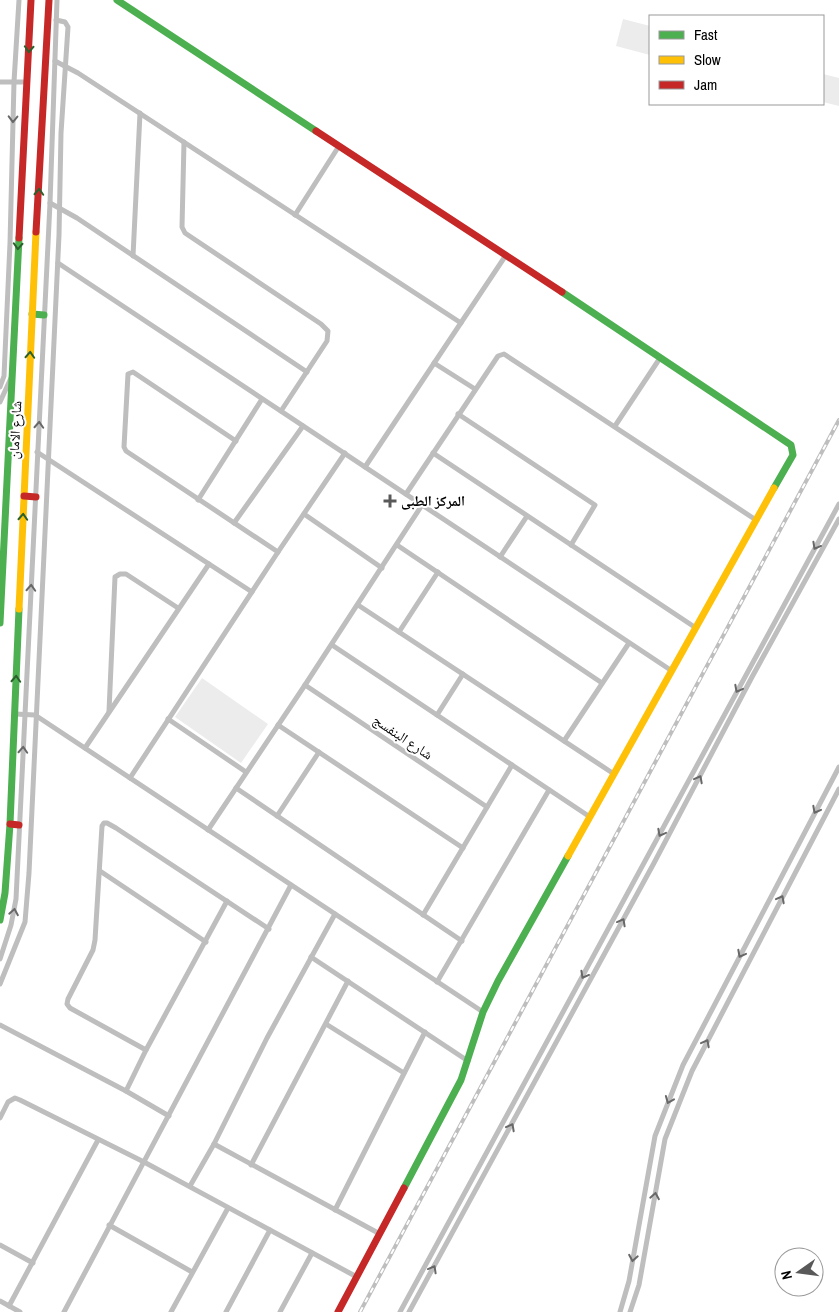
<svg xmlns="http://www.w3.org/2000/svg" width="839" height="1312" font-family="'Archivo Narrow','Noto Naskh Arabic',sans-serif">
<rect width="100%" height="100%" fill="#fff"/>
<g fill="#ececec">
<polygon points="623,19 650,26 650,55 616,46"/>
<polygon points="823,74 839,78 839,106 823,102"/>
<polygon points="202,678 268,724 241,763 175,717"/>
</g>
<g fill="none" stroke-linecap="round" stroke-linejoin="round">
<g stroke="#bebebe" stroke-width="5">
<polyline points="55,61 78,73 461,323"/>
<polyline points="0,82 27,82"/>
<polyline points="184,142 182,227 185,233 321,324 328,331 327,341 281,411"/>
<polyline points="50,203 77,218 307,372"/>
<polyline points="295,215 339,146"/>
<polyline points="133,256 140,113"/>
<polyline points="58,263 672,671"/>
<polyline points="434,363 475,389"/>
<polyline points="0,387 4,376 10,243 14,82 19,0"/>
<polyline points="0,402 11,378"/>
<polyline points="458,414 595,505 571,545"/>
<polyline points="615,426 660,358"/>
<polyline points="236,441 133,372 128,374 124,447 126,451 278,552"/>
<polyline points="37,452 252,592"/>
<polyline points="433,453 696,628"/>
<polyline points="365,467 506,255"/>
<polyline points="406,494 498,356 504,354 756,520"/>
<polyline points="198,500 262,399"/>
<polyline points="304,514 382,568"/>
<polyline points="234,523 303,426"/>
<polyline points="397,545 602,683"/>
<polyline points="500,557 527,516"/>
<polyline points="358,605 614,774"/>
<polyline points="399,632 438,572"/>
<polyline points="332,645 590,817"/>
<polyline points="305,685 487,807"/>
<polyline points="109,711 115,577 120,574 126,574 178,608"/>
<polyline points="15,714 35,715 483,1012"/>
<polyline points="437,715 463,674"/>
<polyline points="168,719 246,772"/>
<polyline points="278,725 463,848"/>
<polyline points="564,741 629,643"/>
<polyline points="85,748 209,564"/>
<polyline points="130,778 278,552 345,453"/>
<polyline points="236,788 462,941"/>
<polyline points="277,816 319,752"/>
<polyline points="208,830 305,685 422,505"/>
<polyline points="100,871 206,942"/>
<polyline points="423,915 512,765"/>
<polyline points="311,957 468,1061"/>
<polyline points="0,959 11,925 16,899 50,203 57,0"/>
<polyline points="437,982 549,790"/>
<polyline points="0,984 25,922 29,873 59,235 61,133 68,27 65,22 56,20"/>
<polyline points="326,1024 404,1073"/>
<polyline points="0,1025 126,1091 169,1116"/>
<polyline points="146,1050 70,1008 67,1004 68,999 93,950 95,940 102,826 104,823 107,823 116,828 269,929"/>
<polyline points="126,1091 146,1050 227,901"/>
<polyline points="0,1118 8,1102 15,1098 20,1100 144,1162 357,1277"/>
<polyline points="214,1144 380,1234"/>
<polyline points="251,1165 348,981"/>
<polyline points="190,1186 214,1144 267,1038 335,914"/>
<polyline points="335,1210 425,1032"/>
<polyline points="109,1225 192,1272"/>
<polyline points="0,1245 33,1263"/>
<polyline points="0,1301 20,1312"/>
<polyline points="9,1306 98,1140"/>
<polyline points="64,1312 291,885"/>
<polyline points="171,1312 228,1208"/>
<polyline points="226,1312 270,1230"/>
<polyline points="280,1312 312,1253"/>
<polyline points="400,1312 839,504"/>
<polyline points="409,1312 654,863 752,677 839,519"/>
<polyline points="620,1312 629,1281 655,1136 683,1065 839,767"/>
<polyline points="630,1312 639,1285 665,1139 692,1071 839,789"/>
</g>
<g stroke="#4caf50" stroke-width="7">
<polyline points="117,0 316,131"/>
<polyline points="562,292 791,445 793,455 774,488"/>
<polyline points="32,314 44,315"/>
<polyline points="0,623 19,238"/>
<polyline points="0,920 5,893 10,824 19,609"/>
<polyline points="404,1188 461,1080 483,1012 498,981 568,856"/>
</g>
<g stroke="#ffc107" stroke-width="7">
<polyline points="19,609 36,232"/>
<polyline points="568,856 774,488"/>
</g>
<g stroke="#c62828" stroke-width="7">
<polyline points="316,131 562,292"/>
<polyline points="36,232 49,0"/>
<polyline points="19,238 31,0"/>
<polyline points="24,496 36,497"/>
<polyline points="10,824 19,825"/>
<polyline points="338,1312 404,1188"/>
</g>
<g stroke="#bebebe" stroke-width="4">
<polyline id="rail" points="360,1312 839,420"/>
</g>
<use href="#rail" stroke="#fff" stroke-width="2" stroke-dasharray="5.5" stroke-linecap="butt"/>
</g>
<defs><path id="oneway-chevron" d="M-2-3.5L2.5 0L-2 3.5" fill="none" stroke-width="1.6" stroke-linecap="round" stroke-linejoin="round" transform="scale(1.25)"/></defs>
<g stroke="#2a602c">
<use href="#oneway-chevron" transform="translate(29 49) rotate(93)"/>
<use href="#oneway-chevron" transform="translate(39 192) rotate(-87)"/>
<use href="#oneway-chevron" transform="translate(18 246) rotate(93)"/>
<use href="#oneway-chevron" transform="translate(30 355) rotate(-87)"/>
<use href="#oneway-chevron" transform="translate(23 517) rotate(-87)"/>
<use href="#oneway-chevron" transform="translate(16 679) rotate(-87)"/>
</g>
<g stroke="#686868">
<use href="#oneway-chevron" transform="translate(13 119) rotate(91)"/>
<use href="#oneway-chevron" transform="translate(39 425) rotate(-87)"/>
<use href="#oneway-chevron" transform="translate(816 546) rotate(119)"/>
<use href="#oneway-chevron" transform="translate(31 588) rotate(-87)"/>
<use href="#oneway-chevron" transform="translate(738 689) rotate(118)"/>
<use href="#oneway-chevron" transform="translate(23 750) rotate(-87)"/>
<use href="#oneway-chevron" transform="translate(699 779) rotate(-62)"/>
<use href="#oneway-chevron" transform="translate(816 810) rotate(118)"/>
<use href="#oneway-chevron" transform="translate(661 833) rotate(118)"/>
<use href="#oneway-chevron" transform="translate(781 899) rotate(-62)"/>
<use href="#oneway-chevron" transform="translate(14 912) rotate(-80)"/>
<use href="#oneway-chevron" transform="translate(622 922) rotate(-61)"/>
<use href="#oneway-chevron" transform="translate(741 954) rotate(118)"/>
<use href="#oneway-chevron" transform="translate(584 975) rotate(119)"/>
<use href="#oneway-chevron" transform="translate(706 1043) rotate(-62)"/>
<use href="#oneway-chevron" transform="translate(669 1100) rotate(112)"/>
<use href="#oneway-chevron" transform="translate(511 1127) rotate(-62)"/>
<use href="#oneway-chevron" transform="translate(655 1196) rotate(-80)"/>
<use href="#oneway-chevron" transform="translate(633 1258) rotate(100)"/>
<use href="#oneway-chevron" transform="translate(433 1269) rotate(-61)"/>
</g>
<path fill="#595959" stroke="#fff" stroke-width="2" d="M387.5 493.5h5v5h5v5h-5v5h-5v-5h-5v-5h5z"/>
<g text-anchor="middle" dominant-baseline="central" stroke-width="4" stroke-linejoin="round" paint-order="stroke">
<g font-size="14" fill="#000" stroke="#fff">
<text transform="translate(15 430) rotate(-87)">شارع الامان</text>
<text transform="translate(403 737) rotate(34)">شارع البنفسج</text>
</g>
<g font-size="14" font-weight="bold" fill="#000" stroke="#fff" text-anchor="start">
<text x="401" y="501">المركز الطبى</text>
</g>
</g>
<rect x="649" y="15" width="175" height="90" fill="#ffffff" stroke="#999999"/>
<rect x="659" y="31" width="25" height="8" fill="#4caf50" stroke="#999999"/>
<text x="694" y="40" font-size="15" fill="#000000">Fast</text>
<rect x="659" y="56" width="25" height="8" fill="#ffc107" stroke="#999999"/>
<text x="694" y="65" font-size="15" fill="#000000">Slow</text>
<rect x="659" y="81" width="25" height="8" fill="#c62828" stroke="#999999"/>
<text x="694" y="90" font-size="15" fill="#000000">Jam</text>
<g transform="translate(799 1272) rotate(256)"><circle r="24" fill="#ffffff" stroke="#999999"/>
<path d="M0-4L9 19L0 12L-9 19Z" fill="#595959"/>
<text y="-8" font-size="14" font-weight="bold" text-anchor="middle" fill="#000000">N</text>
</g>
</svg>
